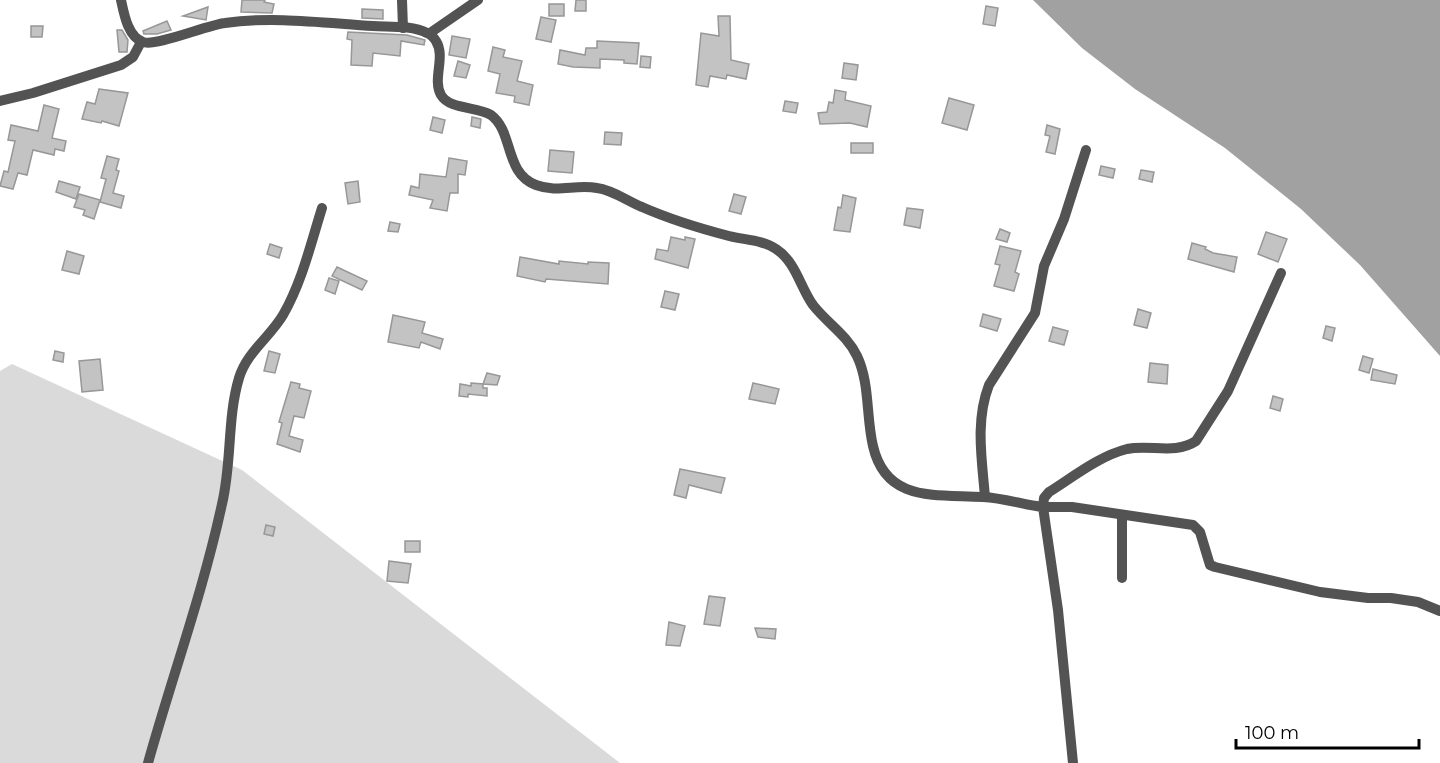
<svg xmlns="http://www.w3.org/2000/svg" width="1440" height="763" font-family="Montserrat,sans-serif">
<rect width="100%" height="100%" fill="#fff"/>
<polygon fill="#dadada" points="12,364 242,470 620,763 0,763 0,371"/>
<polygon fill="#a1a1a1" points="1033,0 1440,0 1440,356 1360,265 1301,209 1225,148 1135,89 1082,48"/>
<g fill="#c3c3c3" stroke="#979797" stroke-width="1.5">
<polygon points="242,0 265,0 264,2 274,4 272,13 241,12"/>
<polygon points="576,0 586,0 586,11 575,11"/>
<rect x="549" y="4" width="15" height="12"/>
<polygon points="986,6 998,8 995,26 983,24"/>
<polygon points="208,7 206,20 183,16"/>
<polygon points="362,9 383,10 383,19 362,18"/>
<polygon points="718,16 730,16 731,60 749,64 746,79 727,75 726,79 710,76 708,87 696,85 701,33 719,36"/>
<polygon points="541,17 556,20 551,42 536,39"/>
<polygon points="167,21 171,30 157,34 144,34 143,31"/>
<polygon points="31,26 43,26 42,37 31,37"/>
<polygon points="117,30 122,30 128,40 127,52 119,52"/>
<polygon points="348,32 407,35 425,40 424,45 401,41 400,56 373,53 372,66 351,65 352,40 347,39"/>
<polygon points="452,36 470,39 466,58 449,55"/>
<polygon points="597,41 639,43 637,64 624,63 624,60 600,59 600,68 573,67 558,64 560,50 585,55 586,48 597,48"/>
<polygon points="493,47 505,50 503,57 522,61 517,81 533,85 529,105 514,102 515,96 496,93 500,74 488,71"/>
<polygon points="641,56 651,57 650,68 640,67"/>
<polygon points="458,61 470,65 466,78 454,76"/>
<polygon points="844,63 858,65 856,80 842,78"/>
<polygon points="99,89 128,93 119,126 102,121 101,123 82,119 87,102 95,104"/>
<polygon points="835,90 846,92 845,100 871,106 867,127 850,123 820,124 818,113 827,112 829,102 833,103"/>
<polygon points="949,98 974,105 967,130 942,123"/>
<polygon points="785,101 798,103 796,113 783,111"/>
<polygon points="44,105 59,109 52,138 66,141 64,151 55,149 54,155 33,150 27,175 18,173 13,189 0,186 4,171 8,172 15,141 8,140 11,125 38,131"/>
<polygon points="433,117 445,120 442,133 430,130"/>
<polygon points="472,117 481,119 480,128 471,126"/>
<polygon points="1047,125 1060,129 1055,154 1046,152 1050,136 1045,135"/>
<polygon points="605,132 622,133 621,145 604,144"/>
<rect x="851" y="143" width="22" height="10"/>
<polygon points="550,150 574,152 572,173 548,171"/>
<polygon points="107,156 119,159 116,170 119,171 113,193 124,196 121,208 100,202 106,179 101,178"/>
<polygon points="449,158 467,161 465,175 458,174 458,193 450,193 447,211 430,208 433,200 409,195 411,186 419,188 420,174 446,177"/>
<polygon points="1101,166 1115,169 1113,178 1099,175"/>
<polygon points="1141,170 1154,172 1152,182 1139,179"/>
<polygon points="59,181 80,187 76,199 56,192"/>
<polygon points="358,181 360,202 348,204 345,183"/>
<polygon points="79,194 100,200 94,219 83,215 85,210 74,207"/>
<polygon points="734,194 746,197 741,214 729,211"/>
<polygon points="843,195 856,198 850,232 834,230 838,207 841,208"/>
<polygon points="907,208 923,210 920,228 904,225"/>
<polygon points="390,222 400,224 398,232 388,231"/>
<polygon points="1000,229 1010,233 1007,242 996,239"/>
<polygon points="1266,232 1287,239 1278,262 1258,254"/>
<polygon points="671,237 685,240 685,237 695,239 688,268 655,259 657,249 668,251"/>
<polygon points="1192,243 1206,247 1205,249 1213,253 1237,257 1234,272 1188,259"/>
<polygon points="270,244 282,248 279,258 267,254"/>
<polygon points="1000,246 1021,251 1015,272 1019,274 1014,291 994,286 1000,265 995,264"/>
<polygon points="67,251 84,256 79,274 62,270"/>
<polygon points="520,257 559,264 559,261 588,264 588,262 609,263 608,284 546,279 545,282 517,276"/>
<polygon points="337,267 367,281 362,290 332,276"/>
<polygon points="329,278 339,281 335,294 325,290"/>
<polygon points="665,291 679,294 675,310 661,307"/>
<polygon points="1138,309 1151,313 1147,328 1134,325"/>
<polygon points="983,314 1001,319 997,331 980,326"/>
<polygon points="393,315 425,322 422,333 443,339 440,349 421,342 419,348 388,342"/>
<polygon points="1326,326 1335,328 1332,341 1323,338"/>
<polygon points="1053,327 1068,331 1064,345 1049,341"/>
<polygon points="55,351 64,353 63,362 53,360"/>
<polygon points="269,351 280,354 275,373 264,371"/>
<polygon points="1363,356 1373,359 1369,373 1359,370"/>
<polygon points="100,359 103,390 82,392 79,361"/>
<polygon points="1150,363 1168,365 1167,384 1148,382"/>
<polygon points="1373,369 1397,375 1395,384 1371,380"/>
<polygon points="487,373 500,376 497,385 483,384"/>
<polygon points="291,382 300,384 299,388 311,391 304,418 294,416 289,436 303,440 300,452 277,444 282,423 279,422"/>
<polygon points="471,383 483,384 483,388 487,388 487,396 468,394 468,397 459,396 460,384 471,386"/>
<polygon points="753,383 779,389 775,404 749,399"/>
<polygon points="1273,396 1283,399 1280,411 1270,408"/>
<polygon points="680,469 725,478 721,493 689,485 686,498 674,495"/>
<polygon points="266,525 275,527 273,536 264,534"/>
<rect x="405" y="541" width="15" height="11"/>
<polygon points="389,561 411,564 408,583 387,581"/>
<polygon points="709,596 725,598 720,626 704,624"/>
<polygon points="669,622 685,626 680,646 666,645"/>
<polygon points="755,628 776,629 775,639 758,637"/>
</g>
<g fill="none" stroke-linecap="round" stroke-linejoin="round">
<g stroke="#535353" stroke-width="10">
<path d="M121,0C124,14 128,37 143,42C155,47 207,25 225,23C273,16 325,23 373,26C389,27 412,25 427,33C430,34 434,38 436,41C446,57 432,79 441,95C450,110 477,106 491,115C514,132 504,173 536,185C557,193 576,184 597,188C613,190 627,201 642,207C667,218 702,229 729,236C745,240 763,240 776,249C796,262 800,287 813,305C827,323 847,335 857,356C870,383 866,417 873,446C886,503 936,494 983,497C1004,498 1024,505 1043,507L1058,610L1073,763"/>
<polyline points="402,0 403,28"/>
<polyline points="430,33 478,0"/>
<polyline points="0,101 33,93 121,65 133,57 141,42"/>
<path d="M1281,273L1228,391L1196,441C1175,455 1150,444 1127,449C1099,456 1073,477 1049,492L1044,498L1043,507H1072L1193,525L1200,532L1210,565L1215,567L1320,592L1368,598H1391L1418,602L1440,611"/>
<path d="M985,497C982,460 975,421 989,385L1035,313L1044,266L1064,219L1086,150"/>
<polyline points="1122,578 1122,515"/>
<path d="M148,763C172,677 203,592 222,504C232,463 227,418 239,378C247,352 270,337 283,315C302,282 311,243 322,208"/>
</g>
</g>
<path d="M1236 739v9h183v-9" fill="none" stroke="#000000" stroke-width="3"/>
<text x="1245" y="739" font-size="18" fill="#000000" stroke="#ffffff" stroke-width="4.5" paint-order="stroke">100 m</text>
</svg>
